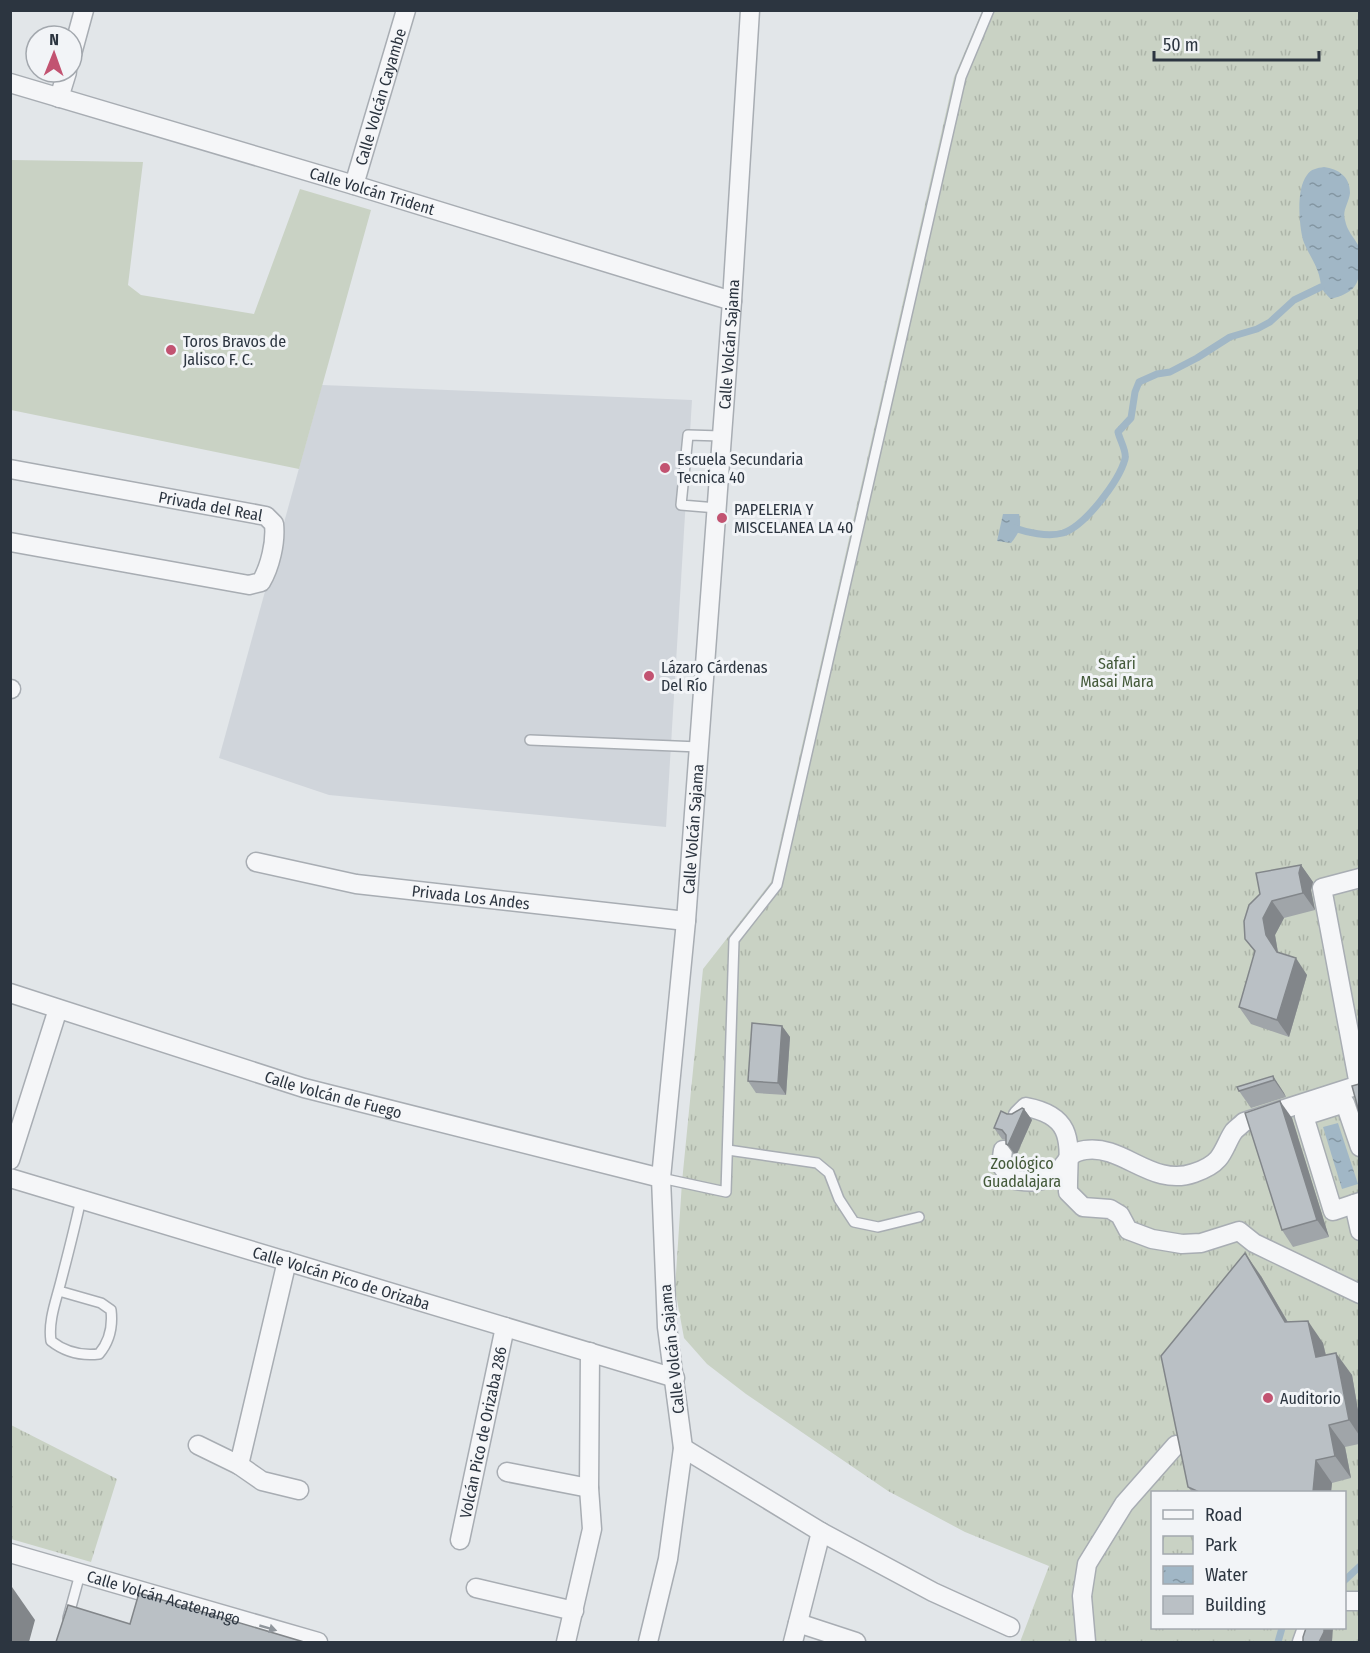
<svg xmlns="http://www.w3.org/2000/svg" width="1370" height="1653" font-family="'Fira Sans Condensed',sans-serif">
<defs>
<pattern id="park-tufts" width="24" height="20" patternUnits="userSpaceOnUse" patternTransform="scale(1.5)"><rect width="24" height="20" fill="#c9d2c4"/><path d="M3 7l-1-3M5 7V3M7 7l1-3M15 17l-1-3M17 17v-4M19 17l1-3" fill="none" stroke="#adb5a9"/></pattern>
<pattern id="water-ripples" width="26" height="14" patternUnits="userSpaceOnUse" patternTransform="scale(1.5)"><rect width="26" height="14" fill="#a1b7c6"/><path d="M2 4q2-2 4 0t4 0M15 11q2-2 4 0t4 0" fill="none" stroke="#8396a2"/></pattern>
</defs>
<rect width="100%" height="100%" fill="#e2e6e9"/>
<polygon fill="#d0d5db" points="322,385 692,400 666,827 329,795 219,758"/>
<polygon fill="#c9d2c4" points="11,160 143,162 128,285 141,295 254,314 300,189 371,210 299,469 11,410"/>
<g fill="url(#park-tufts)" fill-rule="evenodd">
<path d="M982,11H1359V1642H1020L1049,1566L965,1532L888,1491L746,1394L707,1364L684,1338L675,1289L682,1182L703,969L771,882L954,77ZM1152,1492H1344V1628H1152Z"/>
<polygon points="11,1425 117,1479 91,1562 11,1539"/>
</g>
<g fill="url(#water-ripples)">
<path d="M1324,167C1338,169 1350,176 1350,193C1349,203 1342,210 1345,220C1347,231 1353,236 1358,245C1361,250 1360,257 1360,263C1360,286 1353,293 1331,299C1320,289 1322,287 1319,275C1316,263 1307,252 1303,240C1299,224 1296,189 1307,175C1311,169 1317,168 1324,167Z"/>
<path d="M1003,514H1019C1022,527 1019,533 1011,543L997,541Z"/>
<polygon points="1338,1123 1358,1184 1342,1189 1323,1127"/>
</g>
<g fill="none" stroke-linecap="round" stroke-linejoin="round">
<g stroke="#a1b7c6" stroke-width="7">
<path d="M1012,527C1026,533 1049,537 1063,533C1085,526 1119,481 1125,459C1127,451 1120,441 1118,432L1131,418L1135,392L1139,382L1157,374L1170,372L1197,358L1230,337L1257,329L1270,322L1294,300L1321,287"/>
<polyline points="1344,1581 1360,1566"/>
<polyline points="1278,1642 1282,1628"/>
</g>
<g stroke="#a8adb3" stroke-width="12">
<g id="lane">
<polyline points="717,508 681,505 688,435 721,436"/>
<polyline points="530,740 699,747"/>
<polyline points="728,1150 817,1163 829,1173 839,1199 854,1222 878,1227 919,1217"/>
<polyline points="661,1178 726,1192 734,940 777,885 961,77 989,10"/>
<path d="M59,1291L101,1303L111,1310C113,1327 110,1341 99,1354C82,1356 65,1352 51,1341C48,1321 56,1301 61,1281C68,1254 75,1227 81,1199"/>
<polyline points="68,1618 80,1574"/>
</g>
</g>
<g stroke="#a8adb3" stroke-width="21">
<g id="street">
<polyline points="72,54 84,10"/>
<path id="s1" d="M10,83L354,185L732,301"/>
<polyline points="59,98 67,72"/>
<path id="s2" d="M354,185L406,10"/>
<path id="s3" d="M10,469L266,516L274,524C276,542 270,567 261,582L249,585L10,542"/>
<polyline points="10,689 11,689"/>
<path id="s4" d="M256,862L356,884L686,921"/>
<path id="s5" d="M10,993L304,1088L661,1178"/>
<path d="M1018,1115L1026,1107C1080,1117 1067,1150 1068,1192L1083,1207L1110,1209L1120,1215L1128,1230L1152,1239L1182,1244L1201,1243L1239,1231L1254,1243L1360,1294"/>
<polyline points="1360,1147 1345,1103 1304,1116 1333,1211 1360,1202"/>
<path d="M1003,1150L1001,1165L1011,1179C1029,1183 1043,1184 1058,1171C1069,1161 1067,1153 1085,1150C1123,1144 1152,1188 1194,1173C1203,1170 1212,1166 1218,1159C1225,1151 1228,1139 1234,1131C1237,1128 1241,1125 1244,1122L1359,1085L1322,888L1360,878"/>
<polyline points="10,1160 58,1009"/>
<path id="s6" d="M10,1178L675,1378"/>
<polyline points="1354,1204 1360,1231"/>
<polyline points="198,1445 239,1465 287,1261"/>
<polyline points="683,1448 821,1532 933,1592 1010,1627"/>
<polyline points="239,1465 262,1481 299,1490"/>
<polyline points="507,1472 589,1488"/>
<path id="s7" d="M460,1540L505,1327"/>
<path id="s8" d="M10,1553L318,1642"/>
<polyline points="476,1588 574,1611"/>
<polyline points="1344,1601 1360,1601"/>
<polyline points="798,1623 856,1642"/>
<polyline points="566,1642 592,1529 589,1488 590,1352"/>
<path id="s9" d="M648,1642L668,1559L683,1448L667,1327L661,1178L686,921L732,301L750,10"/>
<polyline points="793,1642 821,1532"/>
<polyline points="1086,1642 1082,1596 1087,1564 1124,1504 1176,1445"/>
<polyline points="1302,1642 1307,1628"/>
</g>
</g>
<use href="#lane" stroke="#f5f6f8" stroke-width="9"/>
<use href="#street" stroke="#f5f6f8" stroke-width="18"/>
</g>
<g fill="#a0a5a9">
<polygon points="1301,865 1313,882 1311,890 1315,910 1284,918 1275,935 1278,952 1307,975 1289,1037 1251,1024 1239,1007 1255,952 1245,939 1244,921"/>
<polygon points="782,1026 790,1037 786,1095 756,1093 748,1081"/>
<polygon points="1273,1076 1284,1093 1286,1097 1251,1108 1239,1091"/>
<polygon points="1024,1109 1032,1120 1016,1156 1014,1155 1006,1144 1006,1140 1002,1139 994,1128 1007,1114 1012,1114"/>
<polygon points="1292,1118 1329,1237 1293,1247 1282,1230"/>
<polygon points="1261,1276 1288,1322 1323,1343 1326,1355 1352,1375 1359,1416 1359,1444 1345,1447 1351,1478 1332,1483 1331,1492 1192,1492 1188,1487"/>
</g>
<g fill="#82868a">
<polygon points="1301,865 1313,882 1311,890 1315,910 1303,893 1299,873"/>
<polygon points="1272,901 1284,918 1275,935 1278,953 1266,935 1263,918"/>
<polygon points="1296,958 1307,975 1289,1037 1277,1020"/>
<polygon points="782,1026 790,1037 786,1095 778,1083"/>
<polygon points="1273,1076 1284,1093 1286,1097 1274,1080"/>
<polygon points="1280,1101 1292,1118 1329,1237 1317,1220"/>
<polygon points="1024,1109 1032,1120 1016,1156 1008,1145"/>
<polygon points="1245,1253 1261,1276 1301,1345 1285,1322"/>
<polygon points="1308,1321 1323,1343 1331,1379 1316,1357"/>
<polygon points="1336,1353 1352,1375 1359,1416 1359,1435 1349,1420"/>
<polygon points="1329,1425 1345,1447 1351,1478 1335,1456"/>
<polygon points="1316,1460 1332,1483 1331,1492 1313,1492"/>
<polygon points="12,1587 35,1620 29,1642 10,1642 10,1594"/>
<polygon points="1324,1628 1333,1628 1332,1642 1319,1642"/>
</g>
<g fill="#bac0c5" stroke="#82868a" stroke-width="1.5">
<polygon points="1301,865 1299,873 1303,893 1272,901 1263,918 1266,935 1277,952 1296,958 1277,1020 1239,1007 1255,951 1245,939 1244,921 1249,905 1260,894 1256,873"/>
<polygon points="752,1023 782,1026 778,1083 748,1081"/>
<polygon points="1273,1076 1274,1080 1239,1091 1237,1087"/>
<polygon points="1359,1084 1359,1112 1352,1086"/>
<polygon points="1280,1101 1317,1220 1282,1230 1245,1113"/>
<polygon points="1022,1108 1024,1109 1008,1145 1006,1144 1006,1135 1002,1130 994,1128 1001,1111 1007,1114 1012,1114"/>
<polygon points="1245,1253 1285,1322 1308,1321 1316,1357 1336,1353 1349,1420 1329,1425 1335,1456 1316,1460 1313,1492 1199,1492 1188,1487 1161,1356"/>
<polygon points="139,1593 304,1642 56,1642 68,1605 130,1624"/>
<polygon points="1306,1628 1324,1628 1324,1632 1319,1642 1303,1642 1303,1637"/>
</g>
<defs><path id="oneway-solid" d="M-6-.8H1V-3.2L6.5 0L1 3.2V.8H-6Z" transform="scale(1.5)"/></defs>
<use fill="#90969c" href="#oneway-solid" transform="translate(268 1628) rotate(16)"/>
<g fill="#c25371" stroke="#f2f4f7" stroke-width="2">
<circle cx="171" cy="350" r="6"/>
<circle cx="665" cy="468" r="6"/>
<circle cx="722" cy="518" r="6"/>
<circle cx="649" cy="676" r="6"/>
<circle cx="1268" cy="1398" r="6"/>
</g>
<g text-anchor="middle" dominant-baseline="central" stroke-width="6" stroke-linejoin="round" paint-order="stroke">
<g font-size="16" fill="#2c3540" stroke="#f2f4f7">
<text stroke="none"><textPath href="#s2" startOffset="92">Calle Volcán Cayambe</textPath></text>
<text stroke="none"><textPath href="#s1" startOffset="378">Calle Volcán Trident</textPath></text>
<text stroke="none"><textPath href="#s9" startOffset="1305">Calle Volcán Sajama</textPath></text>
<text stroke="none"><textPath href="#s3" startOffset="204">Privada del Real</textPath></text>
<text stroke="none"><textPath href="#s9" startOffset="819">Calle Volcán Sajama</textPath></text>
<text stroke="none"><textPath href="#s4" startOffset="218">Privada Los Andes</textPath></text>
<text stroke="none"><textPath href="#s5" startOffset="339">Calle Volcán de Fuego</textPath></text>
<text stroke="none"><textPath href="#s6" startOffset="346">Calle Volcán Pico de Orizaba</textPath></text>
<text transform="translate(672 1349) rotate(-96)">Calle Volcán Sajama</text>
<text stroke="none"><textPath href="#s7" startOffset="110">Volcán Pico de Orizaba 286</textPath></text>
<text stroke="none"><textPath href="#s8" startOffset="160">Calle Volcán Acatenango</textPath></text>
</g>
<g font-size="16" fill="#2c3540" stroke="#f2f4f7" text-anchor="start">
<text x="183" y="341">Toros Bravos de<tspan x="183" dy="18">Jalisco F. C.</tspan></text>
<text x="677" y="459">Escuela Secundaria<tspan x="677" dy="18">Tecnica 40</tspan></text>
<text x="734" y="509">PAPELERIA Y<tspan x="734" dy="18">MISCELANEA LA 40</tspan></text>
<text x="661" y="667">Lázaro Cárdenas<tspan x="661" dy="18">Del Río</tspan></text>
<text x="1280" y="1398">Auditorio</text>
</g>
<g font-size="16" fill="#445a3a" stroke="#f2f4f7">
<text x="1117" y="663">Safari<tspan x="1117" dy="18">Masai Mara</tspan></text>
<text x="1022" y="1163">Zoológico<tspan x="1022" dy="18">Guadalajara</tspan></text>
</g>
</g>
<rect width="1370" height="1653" fill="none" stroke="#2c3540" stroke-width="24"/>
<rect x="1151" y="1491" width="195" height="138" fill="#f2f4f7" stroke="#a3a8ae" stroke-width="1.5"/>
<rect x="1163" y="1510" width="30" height="9" fill="#f5f6f8" stroke="#a3a8ae" stroke-width="1.5"/>
<text x="1205" y="1521" font-size="18" fill="#2c3540">Road</text>
<rect x="1163" y="1536" width="30" height="18" fill="url(#park-tufts)" stroke="#a3a8ae" stroke-width="1.5"/>
<text x="1205" y="1551" font-size="18" fill="#2c3540">Park</text>
<rect x="1163" y="1566" width="30" height="18" fill="url(#water-ripples)" stroke="#a3a8ae" stroke-width="1.5"/>
<text x="1205" y="1581" font-size="18" fill="#2c3540">Water</text>
<rect x="1163" y="1596" width="30" height="18" fill="#bac0c5" stroke="#a3a8ae" stroke-width="1.5"/>
<text x="1205" y="1611" font-size="18" fill="#2c3540">Building</text>
<g transform="translate(54 54) rotate(1)"><circle r="28" fill="#f2f4f7" stroke="#a3a8ae" stroke-width="1.5"/>
<path d="M0-4.5L10 22L0 15L-10 22Z" fill="#c25371"/>
<text y="-9" font-size="16" font-weight="bold" text-anchor="middle" fill="#2c3540">N</text>
</g>
<path d="M1154 51v9h165v-9" fill="none" stroke="#2c3540" stroke-width="3"/>
<text x="1163" y="51" font-size="18" fill="#2c3540" stroke="#f2f4f7" stroke-width="4.5" paint-order="stroke">50 m</text>
</svg>
